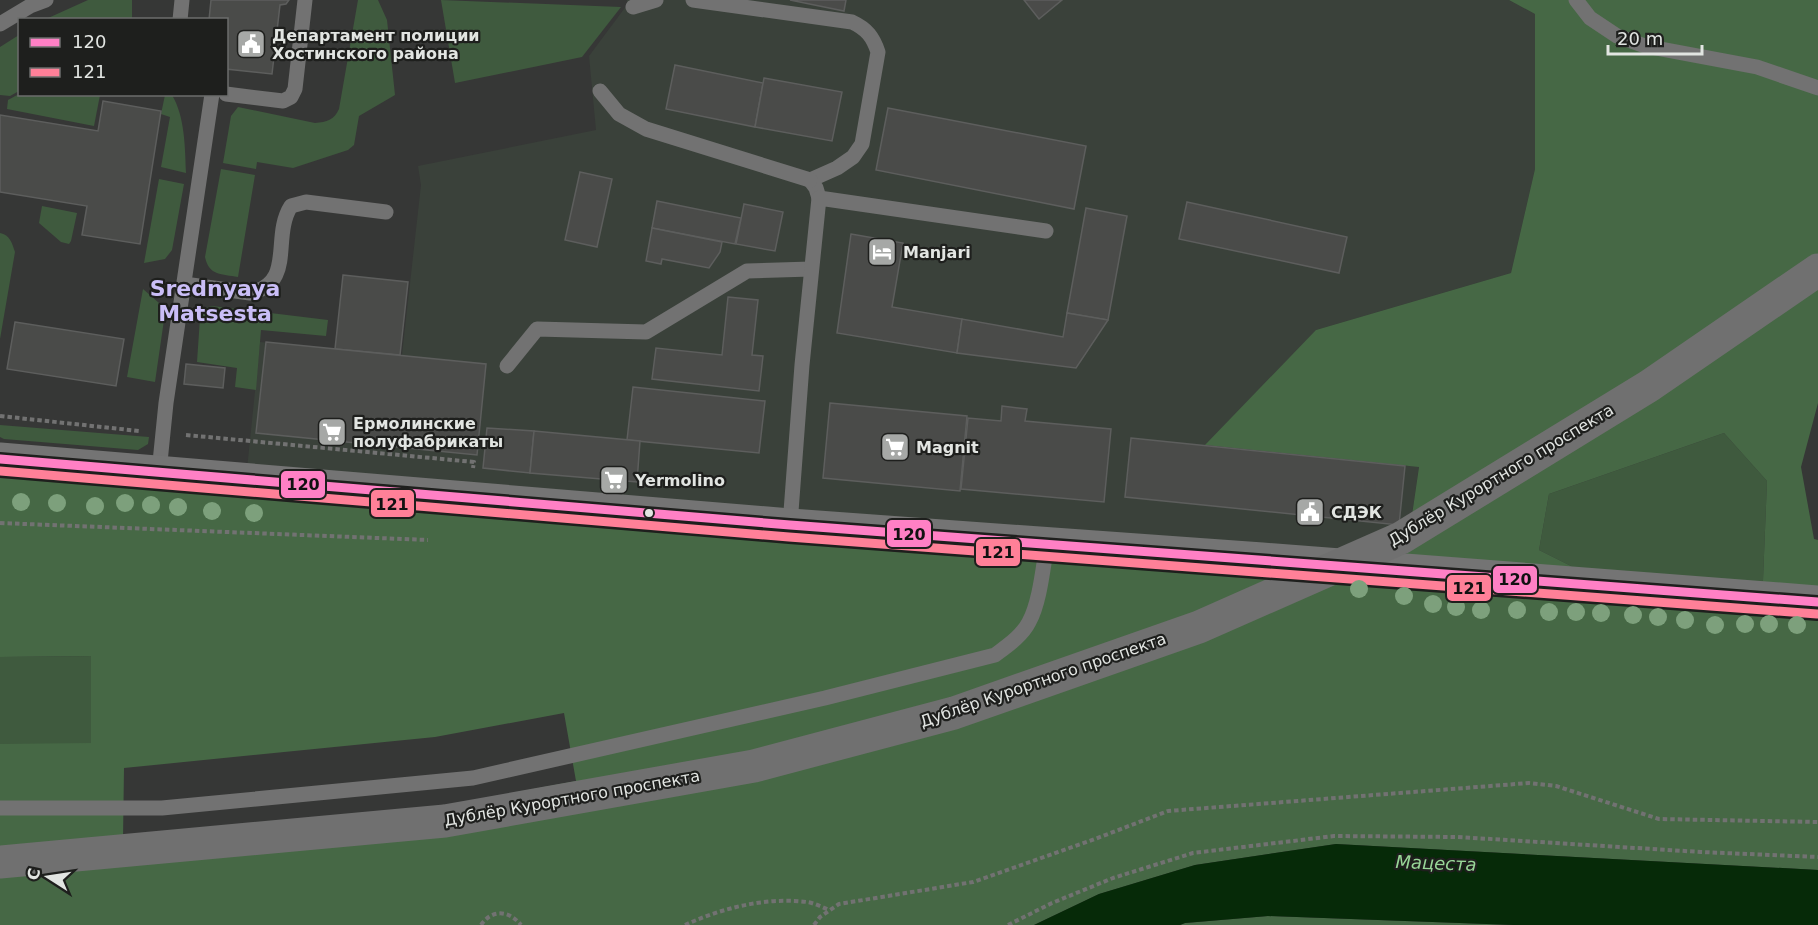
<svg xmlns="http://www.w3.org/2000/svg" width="1818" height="925" font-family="'DejaVu Sans',sans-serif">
<rect width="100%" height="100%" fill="#363736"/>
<polygon fill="#3a413a" points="627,0 1509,0 1535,14 1535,169 1511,273 1316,330 1405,466 1419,466 1404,570 246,479 260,342 402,355 421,185 418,166 596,130 589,56 627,5"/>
<g fill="#3f5a3e">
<polygon points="88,0 132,0 132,19 46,19"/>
<path d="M358,0H378L387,20L395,95L359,116L354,145L348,150L293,168L257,162L256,169L223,163L231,116L238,107L315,123C327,122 334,120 339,109Z"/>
<polygon points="441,0 621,7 582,57 455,83"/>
<polygon points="19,35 19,91 10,96 0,95 0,47"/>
<polygon points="19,94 100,95 94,126 7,109 8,100"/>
<path d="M165,95H172C185,117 185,147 186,173L161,167L170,117L161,114Z"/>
<path d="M221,169L255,175L238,277C222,274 209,276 205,257Z"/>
<polygon points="159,179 184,184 172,250 165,259 144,263"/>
<polygon points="42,206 77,213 71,241 69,244 61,242 39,223"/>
<path d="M0,233C10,235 12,243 15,252L0,339Z"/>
<polygon points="143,289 159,303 165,313 155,382 127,377"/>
<polygon points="212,306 328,320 326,336 261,330 256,390 235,387 237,368 197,362 200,318 205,308"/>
<polygon points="0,425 149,437 148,444 138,450 4,439 0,437"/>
<polygon points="1724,433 1767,481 1763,580 1750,596 1611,586 1539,550 1549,494"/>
<polygon points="91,656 91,744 0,744 0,657"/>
</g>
<g fill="#466845" fill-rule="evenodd">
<path d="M1509,0H1818V403L1801,467L1814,539L1818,540V870L1336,844L1195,865L1099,894L1034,925H0V744L91,743V656L0,657V459L1404,570L1419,467L1205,445L1316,330L1511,273L1535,169V14ZM1724,433L1767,481L1763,580L1750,596L1611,586L1539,550L1549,494ZM564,713L576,781L448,805L123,839L124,768L435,737Z"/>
<polygon points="1268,916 1514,925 1180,925 1185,923"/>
</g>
<polygon fill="#062a08" points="1336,844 1818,870 1818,925 1514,925 1268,916 1185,923 1180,925 1034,925 1099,894 1195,865"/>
<g fill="#4a4b49" stroke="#5d5e5d" stroke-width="1.5">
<polygon points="211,0 289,0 286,4 280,5 272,74 226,69 226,20 209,20"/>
<polygon points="790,0 846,0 844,11"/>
<polygon points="1024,0 1062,0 1039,19"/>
<polygon points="675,65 763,83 755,127 666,109"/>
<polygon points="764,78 842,92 832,141 755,127"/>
<polygon points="103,101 161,111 140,244 82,235 87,206 0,192 0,115 98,131"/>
<polygon points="888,108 1086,146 1074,209 876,170"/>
<polygon points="580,172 612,179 597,247 565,240"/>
<polygon points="657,201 741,218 735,244 652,228"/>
<polygon points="1187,202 1347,237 1339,273 1179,239"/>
<polygon points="744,204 783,212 775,251 736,244"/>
<polygon points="1086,208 1127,216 1108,320 1067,313"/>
<polygon points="652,228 722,242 720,252 709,268 662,259 661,264 646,261"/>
<polygon points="851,234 903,243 892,307 962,319 957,353 837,333"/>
<polygon points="343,275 408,282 400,355 335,349"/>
<polygon points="728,297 758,300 752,355 763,356 759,391 652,379 656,348 722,355"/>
<polygon points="1067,313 1108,320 1076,368 957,353 962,319 1063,337"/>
<polygon points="15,322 124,339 116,386 7,369"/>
<polygon points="266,342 486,364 477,455 256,433"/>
<polygon points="186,364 225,368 223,388 184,384"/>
<polygon points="633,387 765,401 759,453 627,440"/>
<polygon points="830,403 967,416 960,491 823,478"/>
<polygon points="1002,406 1027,409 1025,421 1111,429 1104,502 961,489 968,418 1001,421"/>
<polygon points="487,428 534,431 530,473 483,468"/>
<polygon points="534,431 640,441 637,482 530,473"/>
<polygon points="1131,438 1405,466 1399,525 1125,497"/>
</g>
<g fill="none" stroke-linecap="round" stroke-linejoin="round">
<g stroke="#727272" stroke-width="4" stroke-dasharray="4.5 3" stroke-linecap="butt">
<polyline points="0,416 139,431"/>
<polyline points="186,435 474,462 473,468"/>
<polyline points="0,523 428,540"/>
<path d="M481,925C492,909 509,910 521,925"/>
<path d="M685,925C722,908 765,897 807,902C814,903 822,907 829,910"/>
<polyline points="814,925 820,917 839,904 973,882 1095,839 1168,811 1529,783 1556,786 1659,819 1818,822"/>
<polyline points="1008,925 1052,903 1113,878 1193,853 1334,836 1458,837 1701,852 1818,857"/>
</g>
<g stroke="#727272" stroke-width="15">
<path d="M693,0L852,22C867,29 873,37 878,52L862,144L853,157L837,168L810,180L816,188L819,198"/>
<polyline points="1576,0 1590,18 1617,36 1645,46 1757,67 1818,88"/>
<polyline points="633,7 656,0"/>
<polyline points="180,20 182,0"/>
<polyline points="0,24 30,6 46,0"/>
<polyline points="600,91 619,114 646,129 810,180"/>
<polyline points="226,94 283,101 291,97 295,89 305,0"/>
<path d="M184,284L250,293C296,283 271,237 291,206L306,202L386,212"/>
<polyline points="507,366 537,329 646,332 747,271 811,269"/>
<polyline points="159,472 166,403 212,94"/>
<polyline points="790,525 802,365 819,198 1046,231"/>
<path d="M0,808H162L473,778L825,698L995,655C1007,646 1022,636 1029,622C1040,602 1043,567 1047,544"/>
</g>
<polyline stroke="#747474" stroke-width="33" points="0,459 790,525 1262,559 1818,602"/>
<polyline stroke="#707070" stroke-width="33" points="0,862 445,821 754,766 954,713 1199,627 1401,538 1649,386 1818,270"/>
<g stroke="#1e1f1d" stroke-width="14">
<polyline id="bus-1" points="0,459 790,525 1818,602"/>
</g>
<g stroke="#1e1f1d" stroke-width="14">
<polyline id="bus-2" points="0,471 789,537 1817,614"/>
</g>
<use href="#bus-1" stroke="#ff80c5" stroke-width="9"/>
<use href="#bus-2" stroke="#ff8098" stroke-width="9"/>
</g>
<g fill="#7da07c">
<circle cx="21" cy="502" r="9"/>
<circle cx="57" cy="503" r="9"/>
<circle cx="125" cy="503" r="9"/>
<circle cx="151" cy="505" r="9"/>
<circle cx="95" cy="506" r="9"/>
<circle cx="178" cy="507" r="9"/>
<circle cx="212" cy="511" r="9"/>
<circle cx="254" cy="513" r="9"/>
<circle cx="1359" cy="589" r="9"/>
<circle cx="1404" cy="596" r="9"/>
<circle cx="1433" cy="604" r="9"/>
<circle cx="1456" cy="607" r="9"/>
<circle cx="1481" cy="610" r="9"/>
<circle cx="1517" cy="610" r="9"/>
<circle cx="1549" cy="612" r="9"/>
<circle cx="1576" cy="612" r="9"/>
<circle cx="1601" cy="613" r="9"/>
<circle cx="1633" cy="615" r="9"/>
<circle cx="1658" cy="617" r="9"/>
<circle cx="1685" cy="620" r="9"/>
<circle cx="1745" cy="624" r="9"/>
<circle cx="1769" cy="624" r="9"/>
<circle cx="1715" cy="625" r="9"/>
<circle cx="1797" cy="625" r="9"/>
</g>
<defs>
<g id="civic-square" transform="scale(1.5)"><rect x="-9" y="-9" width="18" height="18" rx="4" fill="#a6a8a6" stroke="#1e1f1d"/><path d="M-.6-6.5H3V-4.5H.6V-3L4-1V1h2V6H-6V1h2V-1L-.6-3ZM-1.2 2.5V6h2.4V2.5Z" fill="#fff"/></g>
<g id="hotel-square" transform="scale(1.5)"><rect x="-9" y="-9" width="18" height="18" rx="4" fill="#a6a8a6" stroke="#1e1f1d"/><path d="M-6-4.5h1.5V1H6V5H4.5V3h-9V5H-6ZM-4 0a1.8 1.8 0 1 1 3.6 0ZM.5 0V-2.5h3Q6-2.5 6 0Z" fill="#fff"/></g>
<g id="supermarket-square" transform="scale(1.5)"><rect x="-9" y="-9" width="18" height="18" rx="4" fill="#a6a8a6" stroke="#1e1f1d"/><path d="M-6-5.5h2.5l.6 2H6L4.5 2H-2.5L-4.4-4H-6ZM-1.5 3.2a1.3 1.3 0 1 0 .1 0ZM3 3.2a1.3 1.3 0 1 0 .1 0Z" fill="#fff"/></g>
</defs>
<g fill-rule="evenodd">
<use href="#civic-square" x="251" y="44"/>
<use href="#hotel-square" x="882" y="252"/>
<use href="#supermarket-square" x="332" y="432"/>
<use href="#supermarket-square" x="895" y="447"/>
<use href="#supermarket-square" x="614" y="480"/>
<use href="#civic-square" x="1310" y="512"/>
</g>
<circle fill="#e2e5e2" stroke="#1e1f1d" stroke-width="2" cx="649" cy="513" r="5"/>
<g text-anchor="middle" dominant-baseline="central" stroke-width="4.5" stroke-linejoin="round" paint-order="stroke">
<g font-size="16" font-weight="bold" fill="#e2e5e2" stroke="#1e1f1d" text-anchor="start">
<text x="272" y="35">Департамент полиции<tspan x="272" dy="18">Хостинского района</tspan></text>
<text x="903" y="252">Manjari</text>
<text x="353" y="423">Ермолинские<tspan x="353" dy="18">полуфабрикаты</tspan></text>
<text x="916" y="447">Magnit</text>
<text x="635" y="480">Yermolino</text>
<text x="1331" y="512">СДЭК</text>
</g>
<g font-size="16" fill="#e2e5e2" stroke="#1e1f1d">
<text transform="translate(1501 475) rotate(-31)">Дублёр Курортного проспекта</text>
<text transform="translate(1043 680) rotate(-19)">Дублёр Курортного проспекта</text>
<text transform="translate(572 798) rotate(-10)">Дублёр Курортного проспекта</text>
</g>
<g font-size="18" font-style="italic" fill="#98d697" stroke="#1e1f1d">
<text transform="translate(1436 863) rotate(2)">Мацеста</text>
</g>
<g font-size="22" font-weight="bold" fill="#cabef7" stroke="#1e1f1d">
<text x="215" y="288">Srednyaya<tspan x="215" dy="25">Matsesta</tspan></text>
</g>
</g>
<g stroke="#1e1f1d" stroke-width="2">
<rect x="280" y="470" width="46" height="29" rx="6" fill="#ff80c5"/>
<rect x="370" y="489" width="45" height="29" rx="6" fill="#ff8098"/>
<rect x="886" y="519" width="46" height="29" rx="6" fill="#ff80c5"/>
<rect x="975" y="538" width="46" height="29" rx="6" fill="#ff8098"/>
<rect x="1492" y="565" width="46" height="29" rx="6" fill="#ff80c5"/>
<rect x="1446" y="574" width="46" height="28" rx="6" fill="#ff8098"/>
</g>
<g font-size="16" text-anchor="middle" font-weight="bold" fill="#111">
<text x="303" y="490">120</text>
<text x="392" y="510">121</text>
<text x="909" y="540">120</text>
<text x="998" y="558">121</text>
<text x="1515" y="585">120</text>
<text x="1469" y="594">121</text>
</g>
<rect x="18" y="18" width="210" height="78" fill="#1e1f1d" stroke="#6c6e6c" stroke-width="1.5"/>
<rect x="30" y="38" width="30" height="9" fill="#ff80c5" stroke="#6c6e6c" stroke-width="1.5"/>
<text x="72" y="48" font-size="18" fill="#e2e5e2">120</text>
<rect x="30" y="68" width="30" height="9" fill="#ff8098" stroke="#6c6e6c" stroke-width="1.5"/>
<text x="72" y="78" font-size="18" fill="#e2e5e2">121</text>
<g transform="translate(48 877) rotate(282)" stroke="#1e1f1d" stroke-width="4.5" paint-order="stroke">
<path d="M0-4.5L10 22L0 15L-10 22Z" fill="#e2e5e2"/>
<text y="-9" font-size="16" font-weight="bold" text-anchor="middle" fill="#e2e5e2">С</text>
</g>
<path d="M1608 45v9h94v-9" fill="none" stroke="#e2e5e2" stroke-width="3"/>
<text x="1617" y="45" font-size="18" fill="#e2e5e2" stroke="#1e1f1d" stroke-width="4.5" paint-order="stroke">20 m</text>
</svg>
